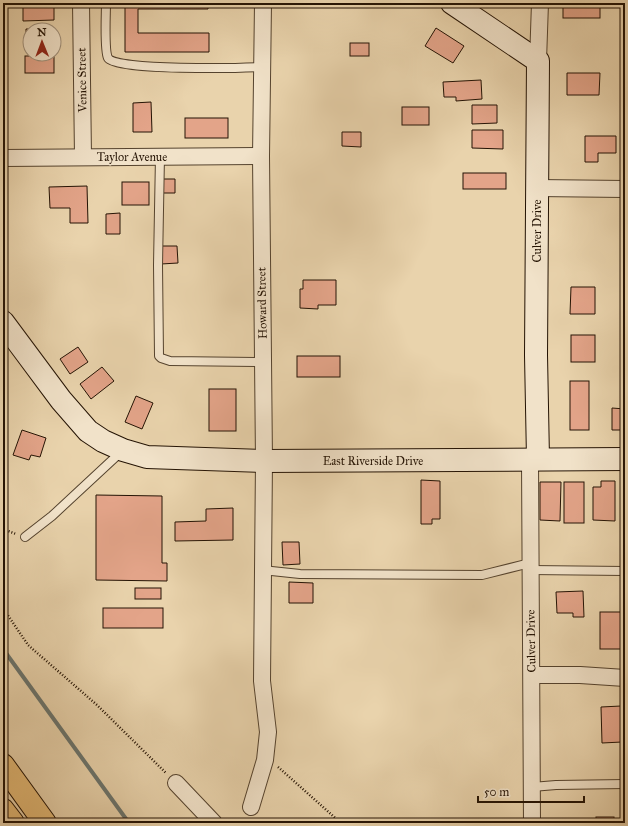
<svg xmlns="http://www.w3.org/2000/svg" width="628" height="826" font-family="'IM FELL Great Primer',serif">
<rect width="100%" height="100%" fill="#e9d3ac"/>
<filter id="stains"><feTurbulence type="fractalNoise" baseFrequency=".005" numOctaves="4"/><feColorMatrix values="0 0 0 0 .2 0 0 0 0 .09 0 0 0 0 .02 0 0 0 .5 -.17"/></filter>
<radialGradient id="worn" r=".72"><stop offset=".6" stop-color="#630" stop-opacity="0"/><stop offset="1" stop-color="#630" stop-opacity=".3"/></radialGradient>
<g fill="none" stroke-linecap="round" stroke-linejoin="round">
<polyline stroke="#6b756e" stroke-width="4" points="3,649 129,823"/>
</g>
<g fill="#e3a489" stroke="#241304">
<polygon points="125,3 208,3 208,9 138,9 138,33 209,33 209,52 125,52"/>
<rect x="563" y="3" width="37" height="15"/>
<polygon points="23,4 54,4 54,20 23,21"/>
<polygon points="436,28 464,46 453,63 425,46"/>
<polygon points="26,29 54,29 54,46 54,30 30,30 30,46 26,46"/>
<rect x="350" y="43" width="19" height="13"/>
<rect x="25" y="56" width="29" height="17"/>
<polygon points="567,73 600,73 599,95 567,95"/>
<polygon points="481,80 482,99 456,101 456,97 444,97 443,82"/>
<polygon points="151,102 152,132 133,132 133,103"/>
<polygon points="472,105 497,105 497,123 472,124"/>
<rect x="402" y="107" width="27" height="18"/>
<rect x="185" y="118" width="43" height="20"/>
<polygon points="472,130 503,130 503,149 472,148"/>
<polygon points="342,132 361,132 361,147 342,146"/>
<polygon points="585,136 616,136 616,153 598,153 598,162 585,162"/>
<rect x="463" y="173" width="43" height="16"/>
<polygon points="162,179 175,179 175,193 161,193"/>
<rect x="122" y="182" width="27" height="23"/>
<polygon points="87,186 88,223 70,223 70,208 50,208 49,187"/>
<polygon points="120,213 120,234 106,234 106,214"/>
<polygon points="160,246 177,246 178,263 161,264"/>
<polygon points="303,280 336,280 336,305 318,305 318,309 300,308 300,289 303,289"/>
<polygon points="571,287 595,287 595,314 570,314"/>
<rect x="571" y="335" width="24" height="27"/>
<polygon points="78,347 88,362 70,374 60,359"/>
<rect x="297" y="356" width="43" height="21"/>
<polygon points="102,367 114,381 91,399 80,384"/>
<rect x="570" y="381" width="19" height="49"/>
<rect x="209" y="389" width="27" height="42"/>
<polygon points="136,396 153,403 142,429 125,422"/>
<polygon points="612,408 625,409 625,430 612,430"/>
<polygon points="22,430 46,438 40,457 31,455 29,460 13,455"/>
<polygon points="421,480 440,481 440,519 432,519 432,524 421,524"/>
<polygon points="601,481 615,481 615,521 593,520 593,487 601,487"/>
<polygon points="540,482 561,482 560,521 540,520"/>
<rect x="564" y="482" width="20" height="41"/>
<polygon points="96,495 162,496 162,563 167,563 167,581 96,580"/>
<polygon points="233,508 233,540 175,541 175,522 206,521 206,509"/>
<polygon points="282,542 299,542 300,564 283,565"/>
<polygon points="289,582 313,583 313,603 289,603"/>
<rect x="135" y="588" width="26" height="11"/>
<polygon points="583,591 584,617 573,617 573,613 557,613 556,592"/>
<rect x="103" y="608" width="60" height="20"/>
<rect x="600" y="612" width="21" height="37"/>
<polygon points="621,706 622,742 602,743 601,707"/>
<rect x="596" y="817" width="18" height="6"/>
</g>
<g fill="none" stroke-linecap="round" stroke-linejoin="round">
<g stroke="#55432e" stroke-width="10">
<g id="lane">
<path d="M106,3C106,14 104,50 108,58C115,71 242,68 262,67"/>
<polyline points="160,156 158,265 159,356 161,358 170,361 263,362"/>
<polyline points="25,537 52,516 122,451"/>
<polyline points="262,570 300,574 482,575 530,563"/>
<polyline points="530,570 625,571"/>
<polyline points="532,787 556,785 625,784"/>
</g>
</g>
<g stroke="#55432e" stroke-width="18">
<g id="street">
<polyline points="81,3 83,157"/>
<polyline points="538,61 540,3"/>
<polyline points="3,158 261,156"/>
<polyline points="537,188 625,189"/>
<polyline points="530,460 532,823"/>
<polyline points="532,675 580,675 625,678"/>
<polyline points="176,783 214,823"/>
<polyline points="251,807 265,760 268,732 262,681 264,461 261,156 263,3"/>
</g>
</g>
<g stroke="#241304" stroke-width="24">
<g id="secondary">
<polyline points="452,3 538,61 536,355 538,459"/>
<polyline points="3,322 61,400 88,431 103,441 123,450 147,457 264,461 625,459"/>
</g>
</g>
<g stroke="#241304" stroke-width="24">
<g id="highway">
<polyline points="3,765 45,823"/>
<polyline points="3,810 13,823"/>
</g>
</g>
<g stroke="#241304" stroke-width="2.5" stroke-dasharray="1 2" stroke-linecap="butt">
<polyline points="3,529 16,534"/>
<polyline points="3,608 28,645 97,705 166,773"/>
<polyline points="278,767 341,823"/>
</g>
<use href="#lane" stroke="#f1e2c9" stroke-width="8"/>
<use href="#street" stroke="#f1e2c9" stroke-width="16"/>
<use href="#secondary" stroke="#f1e2c9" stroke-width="22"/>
<use href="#highway" stroke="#e4ba76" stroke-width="22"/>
</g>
<g text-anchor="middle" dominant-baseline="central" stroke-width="3" stroke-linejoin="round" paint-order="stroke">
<g font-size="12" fill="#241304" stroke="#f1e2c9">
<text transform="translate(82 80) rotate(-91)">Venice Street</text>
<text x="132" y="157">Taylor Avenue</text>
<text transform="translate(537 231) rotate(-90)">Culver Drive</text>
<text transform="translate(262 303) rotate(-91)">Howard Street</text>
<text x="373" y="461">East Riverside Drive</text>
<text transform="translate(531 641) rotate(-91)">Culver Drive</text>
</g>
</g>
<rect width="628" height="826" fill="none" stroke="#e9d3ac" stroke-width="16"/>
<rect x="4" y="4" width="620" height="818" fill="none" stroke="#241304" stroke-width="2"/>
<rect x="8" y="8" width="612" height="810" fill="none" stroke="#241304"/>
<g transform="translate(42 42) rotate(359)"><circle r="19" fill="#f1e2c9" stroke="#9f8f7a"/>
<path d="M0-3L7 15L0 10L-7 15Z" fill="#8f2418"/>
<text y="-6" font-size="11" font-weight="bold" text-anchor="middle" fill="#241304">N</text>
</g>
<path d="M478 796v6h106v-6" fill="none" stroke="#241304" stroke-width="2"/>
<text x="484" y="796" font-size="12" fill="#241304" stroke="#f1e2c9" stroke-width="3" paint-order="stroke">50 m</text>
<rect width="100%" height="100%" filter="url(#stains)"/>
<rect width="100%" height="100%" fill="url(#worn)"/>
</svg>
